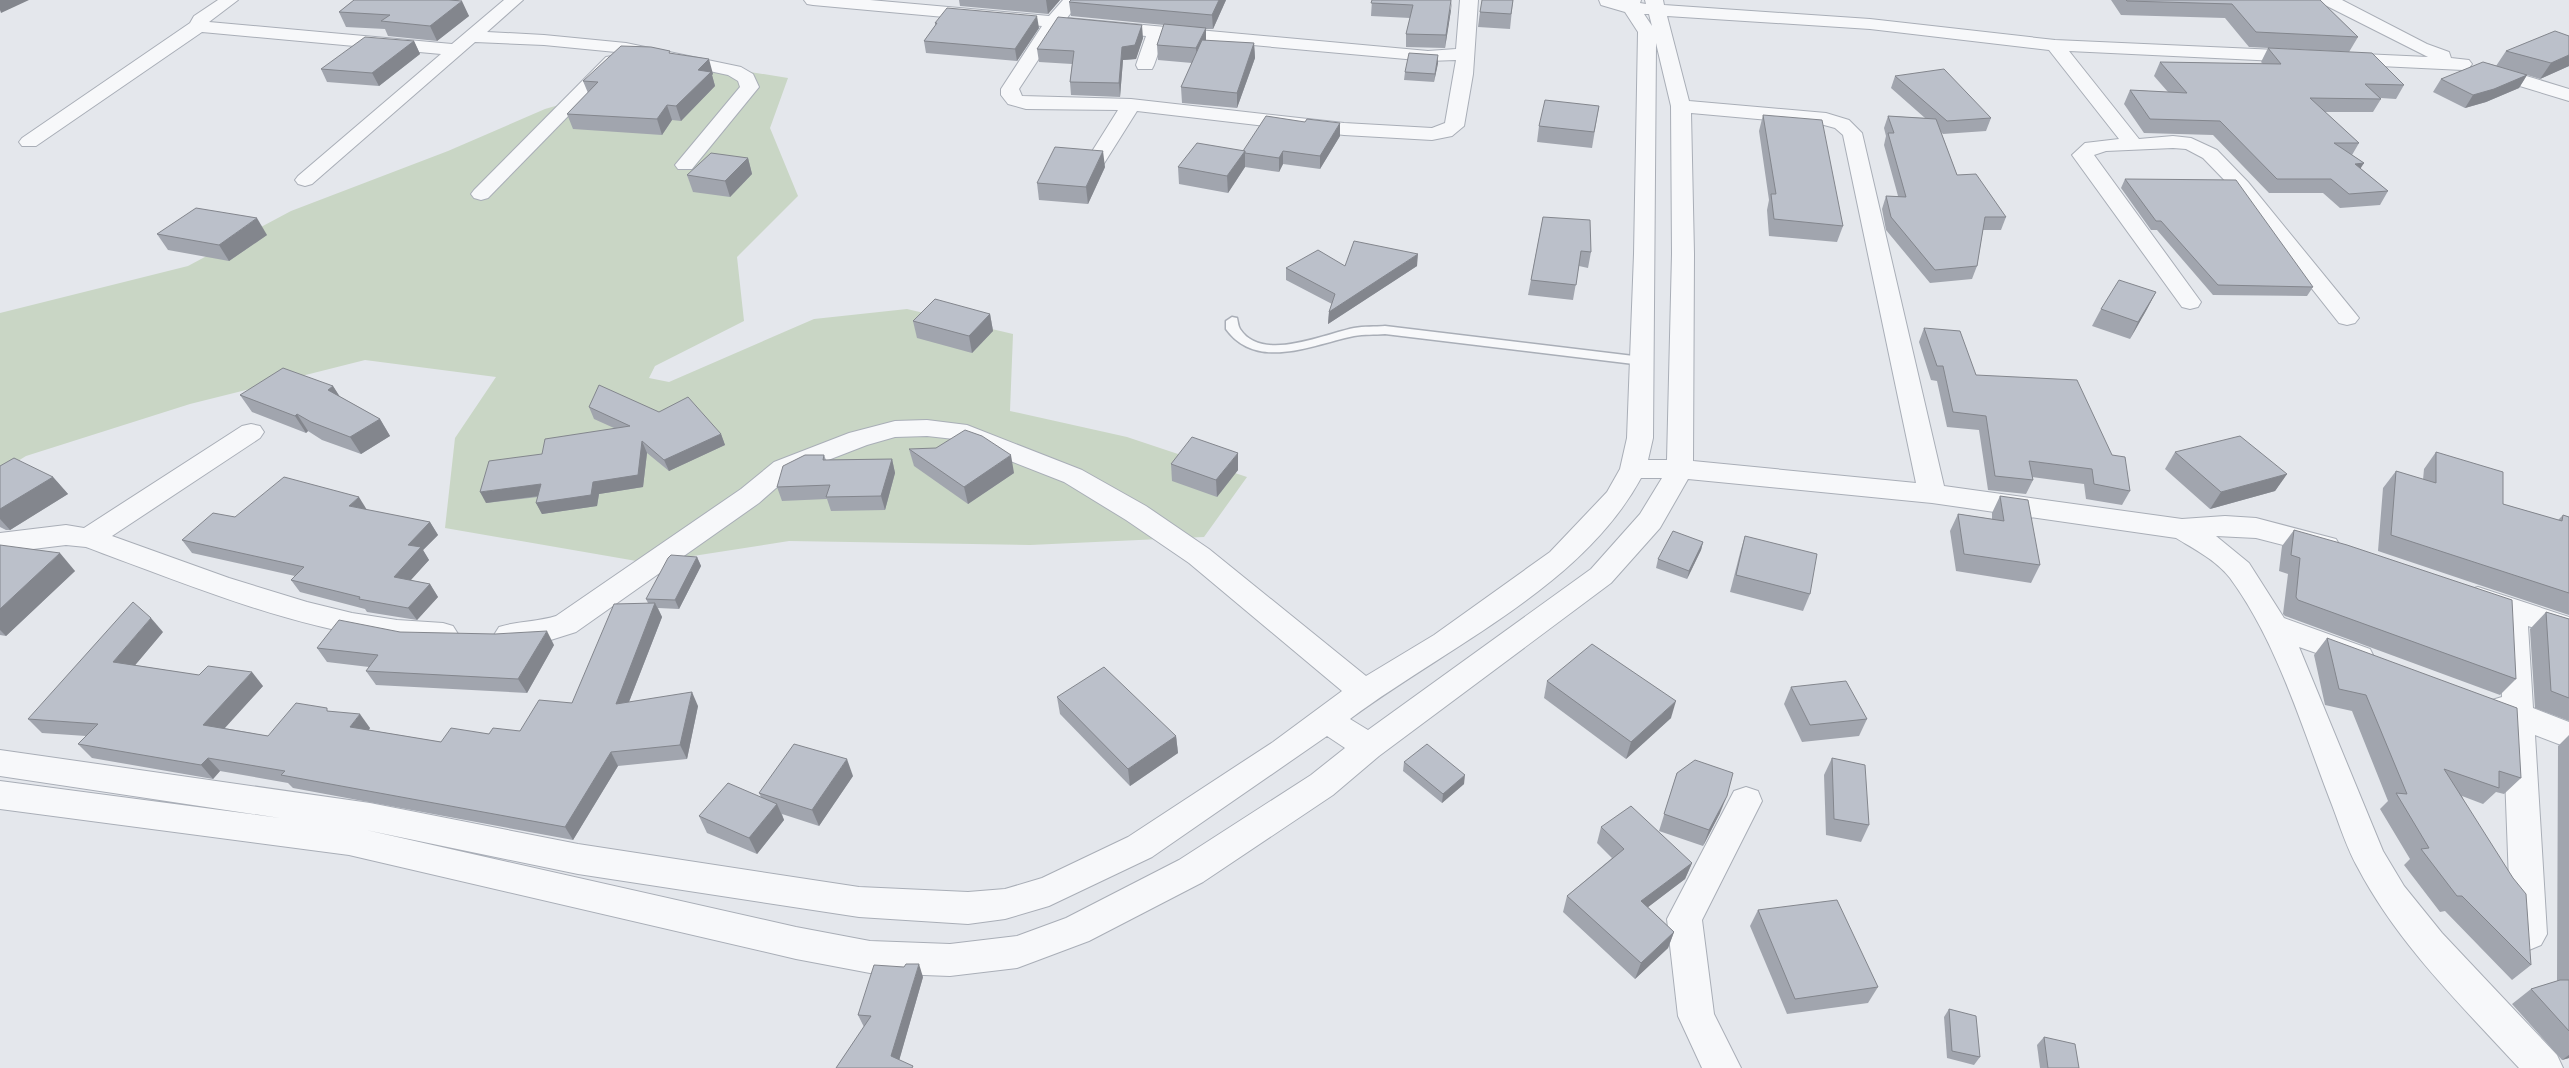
<svg xmlns="http://www.w3.org/2000/svg" width="2569" height="1068" font-family="'Noto Sans',sans-serif">
<rect width="100%" height="100%" fill="#e4e7ec"/>
<polygon fill="#c9d6c5" points="700,64 788,78 770,128 798,196 737,257 744,321 655,366 649,378 669,382 814,319 907,309 1013,334 1010,411 1127,437 1247,477 1204,537 1030,545 789,541 648,563 445,528 455,438 496,377 365,360 190,404 26,456 0,472 0,313 188,266 291,211 448,151 545,109"/>
<g fill="none" stroke-linecap="round" stroke-linejoin="round">
<g stroke="#a9aeb7" stroke-width="3">
<path id="lane" d="M1232,317L1237,318C1238,322 1238,326 1240,329C1262,363 1324,334 1354,328C1364,326 1375,327 1385,326L1642,357L1649,361L1642,365L1385,334C1375,335 1364,334 1354,336C1314,344 1257,372 1226,329V321Z"/>
</g>
<g stroke="#a9aeb7" stroke-width="2">
<g id="street">
<polygon points="218,0 238,0 209,22 452,44 504,0 523,0 487,32 544,35 626,43 741,67 753,74 759,87 692,169 678,169 675,165 740,87 738,81 728,75 626,53 544,45 475,42 312,184 305,186 298,184 295,180 298,176 441,54 202,32 36,146 22,146 19,142 22,138 190,23 194,16"/>
<path d="M804,0H870L1049,16L1063,0H1081L1067,18L1428,51L1456,49L1460,0H1478L1473,74L1464,126L1452,136L1432,140L1344,135L1137,111L1103,165H1089L1086,161L1118,110L1026,109L1008,104L1001,95V89L1042,26L813,5L807,4ZM1059,28L1146,36L1136,65L1138,69H1152L1154,65L1164,37L1428,61L1456,60L1445,123L1432,128L1344,123L1131,99L1022,96L1019,89Z"/>
<path d="M1599,0H1641L1640,3L1646,4L1645,0H1663L1664,5L1870,19L2055,40L2428,57L2323,4L2320,0H2342L2427,44L2449,52L2451,58L2469,60L2472,64L2469,68L2463,70L2069,51L2139,139L2173,136L2191,138L2217,150L2248,182L2355,313L2359,318L2355,323L2347,325L2339,323L2234,190L2203,158L2186,149L2173,148L2106,151L2094,155L2201,302L2198,307L2190,309L2182,307L2072,155L2085,143L2119,139L2049,50L1870,29L1667,16L1689,101L1826,113L1849,120L1862,133L1944,486L2182,519L2225,516L2256,518L2336,539L2340,546L2336,553L2326,556L2256,538L2216,536L2249,563L2284,618L2370,649L2374,657L2370,665L2359,668L2299,647L2383,851L2404,886L2442,933L2557,1055L2563,1068H2519C2461,1005 2398,944 2358,868C2347,849 2340,826 2332,805C2303,731 2278,643 2230,578C2216,560 2194,549 2176,538L1932,503L1688,479L1660,528L1611,583L1379,756L1333,795L1203,882L1089,941L1017,968L950,976L870,973L796,959L349,855L0,809V781L280,818L0,776V750L370,803L578,844L859,887L968,892L1005,889L1042,878L1128,837L1273,742L1342,691L1189,563L1126,520L1064,482L954,439L927,436L895,437L867,445L792,474L759,503L576,632L538,644L509,646L499,643L494,635L499,627C517,621 537,622 556,616L741,489L774,462L849,433L895,421L927,420L967,425L1082,470L1146,506L1209,549L1366,676L1434,635L1550,552L1607,492L1620,469L1627,438L1634,254L1638,32L1625,12L1601,5ZM1644,14H1649L1652,26ZM1656,43L1671,106L1672,254L1667,460H1648L1653,438ZM1691,113L1824,125L1835,128L1843,135L1916,483L1693,461L1694,254ZM1641,478H1662L1640,514L1591,569L1368,730L1350,719C1447,647 1582,587 1641,478ZM1327,736L1345,748L1311,775L1179,860L1066,918L1017,936L950,944L870,941L796,927L366,830L578,874L859,917L968,924L1005,919L1049,906L1152,857Z"/>
<polygon points="612,56 618,57 621,61 618,65 488,198 481,200 474,198 471,194 474,190 606,57"/>
<polygon points="2487,64 2569,89 2569,101 2480,74 2478,70 2480,66"/>
<path d="M251,424L260,426L264,432L260,438L112,536L229,578L307,602L352,613L397,620L443,623L453,626L458,634L453,642C432,649 404,643 382,639C279,623 183,583 86,547L66,545L0,553V533L66,525L84,528L242,426Z"/>
<polygon points="2478,587 2569,617 2569,639 2528,626 2533,708 2569,722 2569,748 2535,735 2547,934 2541,945 2529,950 2517,945 2511,934 2503,722 2492,718 2488,709 2492,700 2502,697 2499,616 2468,606 2464,598 2468,590"/>
<polygon points="1746,787 1758,791 1762,801 1702,920 1714,1014 1741,1068 1702,1068 1678,1016 1667,919 1734,791"/>
</g>
</g>
<use href="#lane" fill="#f7f8fa" fill-rule="evenodd"/>
<use href="#street" fill="#f7f8fa" fill-rule="evenodd"/>
</g>
<g fill="#a1a5ae">
<polygon points="354,0 459,0 458,1 469,16 437,41 388,36 385,29 346,27 339,12"/>
<polygon points="959,0 1060,0 1048,14 960,6"/>
<polygon points="1226,0 1213,29 1206,29 1206,41 1254,43 1255,58 1237,108 1182,103 1181,87 1192,63 1158,60 1157,45 1164,25 1071,16 1069,2"/>
<polygon points="1372,0 1451,10 1445,48 1406,47 1406,34 1410,18 1371,16"/>
<polygon points="1513,0 1510,29 1478,27 1480,12"/>
<polygon points="2111,0 2320,0 2358,37 2349,52 2249,47 2225,18 2121,15"/>
<polygon points="935,23 1039,28 1017,61 926,53 924,41 935,26"/>
<polygon points="2569,36 2569,66 2540,79 2527,75 2519,88 2486,102 2465,108 2433,92 2441,79 2496,66 2506,51"/>
<polygon points="1143,38 1136,59 1123,60 1120,97 1071,95 1070,82 1072,64 1039,62 1037,49"/>
<polygon points="414,41 420,54 379,86 327,82 321,69"/>
<polygon points="2268,48 2404,85 2396,99 2381,98 2381,99 2373,112 2325,112 2359,143 2352,155 2364,163 2360,168 2388,191 2380,205 2340,208 2323,193 2269,193 2213,135 2144,133 2124,104 2130,90 2168,92 2154,76 2160,62 2263,64 2261,62"/>
<polygon points="671,53 713,74 712,75 715,86 681,121 672,120 662,135 573,129 567,114 588,93 583,81"/>
<polygon points="1438,63 1434,82 1404,80 1405,72"/>
<polygon points="1895,76 1991,118 1986,131 1943,134 1941,132 1957,175 2006,217 2001,230 1983,230 1977,266 1972,279 1930,283 1886,230 1882,209 1886,196 1898,196 1884,145 1886,136 1884,128 1888,116 1925,118 1891,88"/>
<polygon points="1599,106 1592,148 1537,142 1539,126"/>
<polygon points="1763,115 1843,226 1837,242 1769,236 1767,210 1769,200 1759,131"/>
<polygon points="1340,136 1320,169 1283,164 1279,172 1245,167 1228,193 1179,184 1178,167 1243,151"/>
<polygon points="748,158 752,174 730,197 693,192 687,175"/>
<polygon points="1105,167 1088,204 1039,200 1037,183"/>
<polygon points="2125,179 2313,287 2307,296 2213,295 2157,230 2151,230 2121,188"/>
<polygon points="1543,217 1591,252 1588,268 1579,266 1573,300 1528,295"/>
<polygon points="157,234 267,235 229,261 168,250"/>
<polygon points="1345,266 1417,266 1328,324 1329,312 1332,304 1286,280 1286,268"/>
<polygon points="2156,292 2147,309 2130,339 2092,326 2101,309"/>
<polygon points="990,314 993,331 972,353 917,338 913,321"/>
<polygon points="1924,328 1976,375 2112,455 2130,491 2122,505 2086,499 2084,484 2032,477 2033,480 2026,494 1988,490 1979,430 1947,427 1937,381 1931,380 1919,342"/>
<polygon points="333,386 339,396 380,419 390,436 361,454 322,440 308,431 306,433 252,412 240,395"/>
<polygon points="589,407 659,412 721,434 725,445 669,471 647,453 643,487 599,494 597,506 542,514 536,503 538,497 486,503 542,454 614,428 594,419"/>
<polygon points="909,449 1014,473 968,504 914,466"/>
<polygon points="2175,452 2287,474 2275,491 2210,509 2165,469"/>
<polygon points="2436,452 2503,504 2558,520 2563,515 2569,517 2569,615 2378,551 2383,488 2396,471 2423,480 2424,469"/>
<polygon points="824,455 826,460 892,459 895,473 885,510 831,511 827,499 782,501 777,487"/>
<polygon points="1171,464 1238,470 1217,497 1172,481"/>
<polygon points="0,466 53,477 68,494 10,530 6,530 0,527"/>
<polygon points="2000,496 2040,565 2031,583 1956,571 1950,531 1958,514 1992,519 1992,513"/>
<polygon points="367,510 430,522 438,535 423,550 429,560 410,580 430,584 438,597 417,620 367,612 365,609 300,592 291,580 295,576 192,553 182,540 235,517"/>
<polygon points="2294,530 2516,679 2500,695 2285,616 2283,614 2288,574 2279,571 2282,546"/>
<polygon points="1745,536 1810,594 1803,611 1730,592 1740,553"/>
<polygon points="1703,542 1701,550 1687,579 1656,568 1658,559"/>
<polygon points="0,545 75,571 6,636 0,635"/>
<polygon points="697,557 701,566 679,609 658,608 662,617 629,702 698,706 687,759 618,766 573,840 293,788 288,783 220,771 213,779 92,758 78,744 86,736 42,733 28,719 163,632 135,665 263,686 224,728 268,736 329,711 370,728 369,730 441,742 489,734 520,731 572,703 648,603 646,599"/>
<polygon points="2546,612 2569,619 2569,721 2535,708 2530,629"/>
<polygon points="400,632 554,645 527,693 376,685 366,671 369,667 327,662 317,648"/>
<polygon points="2327,638 2521,778 2504,794 2496,792 2483,804 2462,796 2531,965 2512,980 2445,911 2440,912 2404,865 2410,859 2380,809 2388,801 2352,711 2325,705 2314,655"/>
<polygon points="1547,681 1671,718 1626,759 1544,698"/>
<polygon points="1791,687 1867,719 1859,736 1802,742 1784,704"/>
<polygon points="1057,697 1176,736 1178,753 1130,786 1060,714"/>
<polygon points="2569,735 2569,1058 2562,1060 2512,1004 2531,989 2557,981 2558,746"/>
<polygon points="1832,758 1869,825 1861,842 1826,835 1824,775"/>
<polygon points="1404,762 1464,784 1442,803 1403,771"/>
<polygon points="1677,773 1720,813 1703,846 1659,831"/>
<polygon points="853,776 819,826 782,814 784,820 757,854 707,833 699,816 761,797 759,793"/>
<polygon points="1601,827 1692,863 1685,879 1648,907 1674,932 1668,948 1635,979 1563,912 1567,896 1612,858 1597,843"/>
<polygon points="1758,910 1878,987 1868,1003 1787,1014 1750,926"/>
<polygon points="923,977 899,1060 836,1068 864,1027 858,1015"/>
<polygon points="1949,1009 1980,1057 1974,1065 1947,1058 1944,1017"/>
<polygon points="2044,1037 2079,1068 2040,1068 2037,1045"/>
</g>
<g fill="#83868d">
<polygon points="0,0 29,0 1,13 0,10"/>
<polygon points="1046,0 1060,0 1048,14"/>
<polygon points="1219,0 1226,0 1213,29 1212,15"/>
<polygon points="1452,0 1451,10 1445,48 1446,35"/>
<polygon points="462,1 469,16 437,41 430,26"/>
<polygon points="1037,16 1039,28 1017,61 1015,49"/>
<polygon points="1142,25 1143,38 1136,59 1123,60 1120,97 1119,83 1122,47"/>
<polygon points="1206,28 1206,43 1197,63 1196,48"/>
<polygon points="414,41 420,54 379,86 372,73"/>
<polygon points="1254,43 1255,58 1237,108 1237,93"/>
<polygon points="1438,55 1438,63 1434,82 1435,74"/>
<polygon points="2569,55 2569,66 2540,79 2551,63"/>
<polygon points="709,59 713,74 712,75 715,86 681,121 676,106 698,70"/>
<polygon points="2527,75 2519,88 2486,102 2465,108 2473,95"/>
<polygon points="667,105 672,120 662,135 657,119"/>
<polygon points="1340,123 1340,136 1320,169 1320,156"/>
<polygon points="1103,151 1105,167 1088,204 1086,187"/>
<polygon points="1245,151 1245,167 1228,193 1227,176"/>
<polygon points="1283,151 1283,164 1279,172 1279,158"/>
<polygon points="748,158 752,174 730,197 725,181"/>
<polygon points="2364,163 2355,177 2355,164"/>
<polygon points="257,218 267,235 229,261 219,245"/>
<polygon points="1418,254 1417,266 1328,324 1329,312"/>
<polygon points="2156,292 2147,309 2130,339 2138,322"/>
<polygon points="990,314 993,331 972,353 969,336"/>
<polygon points="333,386 344,403 328,390"/>
<polygon points="297,414 308,431 306,433 295,416"/>
<polygon points="380,419 390,436 361,454 350,437"/>
<polygon points="721,434 725,445 669,471 664,460"/>
<polygon points="642,441 647,453 643,487 599,494 597,506 542,514 536,503 593,482"/>
<polygon points="1238,453 1238,470 1217,497 1216,480"/>
<polygon points="1011,455 1014,473 968,504 964,487"/>
<polygon points="892,459 895,473 885,510 881,496"/>
<polygon points="2287,474 2275,491 2210,509 2221,492"/>
<polygon points="53,477 68,494 10,530 0,519 0,509"/>
<polygon points="541,484 547,495 486,503 480,492"/>
<polygon points="359,497 367,510 349,506"/>
<polygon points="430,522 438,535 423,550 429,560 402,590 394,577 408,545"/>
<polygon points="1703,542 1701,550 1687,579 1689,571"/>
<polygon points="60,553 75,571 6,636 0,630 0,609"/>
<polygon points="697,557 701,566 679,609 675,600"/>
<polygon points="430,584 438,597 417,620 408,608"/>
<polygon points="655,603 662,617 623,717 616,704"/>
<polygon points="151,618 163,632 126,676 113,662"/>
<polygon points="547,631 554,645 527,693 518,679"/>
<polygon points="252,672 263,686 215,739 203,725"/>
<polygon points="692,692 698,706 687,759 680,745"/>
<polygon points="1676,701 1671,718 1626,759 1631,742"/>
<polygon points="360,714 370,728 360,741 350,727"/>
<polygon points="1176,736 1178,753 1130,786 1128,769"/>
<polygon points="611,752 618,766 573,840 565,827"/>
<polygon points="208,758 220,771 213,779 201,765"/>
<polygon points="847,759 853,776 819,826 812,810"/>
<polygon points="1465,775 1464,784 1442,803 1443,794"/>
<polygon points="1727,796 1720,813 1703,846 1709,830"/>
<polygon points="777,804 784,820 757,854 749,838"/>
<polygon points="1692,863 1685,879 1635,917 1641,901"/>
<polygon points="1674,932 1668,948 1635,979 1641,963"/>
<polygon points="919,964 923,977 897,1068 891,1056"/>
<polygon points="2569,1055 2569,1058 2562,1060"/>
</g>
<g fill="#bbc0ca" stroke="#83868d">
<polygon points="354,0 449,0 462,1 430,26 381,21 390,15 339,12"/>
<polygon points="1071,0 1219,0 1212,15 1069,2"/>
<polygon points="1372,0 1451,0 1446,35 1406,34 1413,5 1371,3"/>
<polygon points="1482,0 1513,0 1511,14 1480,12"/>
<polygon points="2126,0 2320,0 2358,37 2256,32 2232,4 2127,1"/>
<polygon points="947,8 1037,16 1015,49 924,41 937,23 935,23"/>
<polygon points="1058,17 1142,25 1135,45 1122,47 1119,83 1070,82 1074,51 1037,49"/>
<polygon points="1164,24 1206,28 1196,48 1157,45"/>
<polygon points="2555,31 2569,36 2569,55 2551,63 2506,51"/>
<polygon points="365,37 414,41 372,73 321,69"/>
<polygon points="1202,40 1254,43 1237,93 1181,87"/>
<polygon points="621,46 651,47 670,51 669,53 709,59 698,70 711,72 676,106 667,105 657,119 567,114 598,82 583,81"/>
<polygon points="2268,48 2372,53 2404,85 2365,84 2381,99 2310,98 2359,143 2334,143 2364,163 2355,164 2388,191 2349,194 2331,179 2277,179 2220,121 2150,119 2130,90 2187,93 2160,62 2281,64"/>
<polygon points="1409,53 1438,55 1435,74 1405,72"/>
<polygon points="2483,62 2527,75 2494,89 2473,95 2441,79"/>
<polygon points="1944,69 1991,118 1947,121 1895,76"/>
<polygon points="1545,100 1599,106 1594,132 1539,126"/>
<polygon points="1763,115 1822,120 1843,226 1774,219 1771,194 1776,194"/>
<polygon points="1266,116 1305,122 1307,119 1340,123 1320,156 1283,151 1279,158 1245,153 1245,151 1243,151"/>
<polygon points="1888,116 1936,119 1957,175 1976,174 2006,217 1985,217 1977,266 1935,270 1891,217 1886,196 1906,197 1888,133 1894,133"/>
<polygon points="1197,143 1245,151 1227,176 1178,167"/>
<polygon points="1055,147 1103,151 1086,187 1037,183"/>
<polygon points="711,153 748,158 725,181 687,175"/>
<polygon points="2125,179 2236,180 2313,287 2218,285 2161,221 2156,221"/>
<polygon points="196,208 257,218 219,245 157,234"/>
<polygon points="1543,217 1590,220 1591,252 1581,251 1576,285 1531,280"/>
<polygon points="1354,241 1418,254 1329,312 1335,294 1286,268 1318,250 1345,266"/>
<polygon points="2119,280 2156,292 2138,322 2101,309"/>
<polygon points="935,299 990,314 969,336 913,321"/>
<polygon points="1924,328 1960,331 1976,375 2077,380 2112,455 2125,457 2130,491 2094,484 2092,469 2029,461 2033,480 1995,476 1986,416 1953,412 1943,366 1937,366"/>
<polygon points="283,368 333,386 328,390 380,419 350,437 311,422 297,414 295,416 240,395"/>
<polygon points="599,385 659,412 688,397 721,434 664,460 642,441 638,475 593,482 591,495 536,503 541,484 480,492 489,461 542,454 545,439 630,426 589,407"/>
<polygon points="965,430 982,436 1011,455 964,487 909,449 936,448"/>
<polygon points="2240,436 2287,474 2221,492 2175,452"/>
<polygon points="1192,437 1238,453 1216,480 1171,464"/>
<polygon points="2436,452 2503,472 2503,504 2562,521 2563,515 2569,517 2569,593 2391,535 2396,471 2436,483"/>
<polygon points="805,455 824,455 823,460 892,459 881,496 826,497 830,485 777,487 783,466"/>
<polygon points="14,458 53,477 0,509 0,466"/>
<polygon points="284,477 359,497 349,506 430,522 408,545 421,547 394,577 430,584 408,608 359,599 360,597 291,580 304,567 182,540 213,513 235,517"/>
<polygon points="2000,496 2028,500 2040,565 1964,554 1958,514 2004,521"/>
<polygon points="2294,530 2347,545 2512,600 2516,679 2298,600 2296,597 2300,558 2291,555"/>
<polygon points="1673,531 1703,542 1689,571 1658,559"/>
<polygon points="1745,536 1817,554 1810,594 1736,575"/>
<polygon points="0,545 60,553 0,609"/>
<polygon points="671,555 697,557 675,600 646,599 668,558"/>
<polygon points="133,602 151,618 113,662 199,675 208,666 252,672 203,725 268,736 296,703 327,708 327,711 360,714 350,727 441,742 451,728 489,734 493,728 520,731 539,700 572,703 614,604 655,603 616,704 692,692 680,745 611,752 565,827 281,775 285,771 208,758 201,765 78,744 98,724 28,719"/>
<polygon points="2546,612 2569,619 2569,698 2551,691"/>
<polygon points="339,620 400,632 495,634 547,631 518,679 366,671 378,655 317,648"/>
<polygon points="2327,638 2517,708 2521,778 2499,771 2499,788 2444,769 2513,878 2526,894 2531,965 2462,896 2457,896 2421,849 2429,848 2396,793 2407,794 2366,695 2339,689"/>
<polygon points="1592,644 1676,701 1631,742 1547,681"/>
<polygon points="1104,667 1176,736 1128,769 1057,697"/>
<polygon points="1846,681 1867,719 1810,725 1791,687"/>
<polygon points="794,744 847,759 812,810 759,793"/>
<polygon points="1427,744 1465,775 1443,794 1404,762"/>
<polygon points="1832,758 1865,765 1869,825 1834,819"/>
<polygon points="1695,760 1733,773 1727,796 1709,830 1664,814 1677,773"/>
<polygon points="728,783 777,804 749,838 699,816"/>
<polygon points="1631,806 1692,863 1641,901 1674,932 1641,963 1567,896 1624,849 1601,827"/>
<polygon points="1837,900 1878,987 1795,999 1758,910"/>
<polygon points="906,964 919,964 891,1056 913,1066 912,1068 836,1068 871,1016 858,1015 874,965 904,967"/>
<polygon points="2560,980 2569,980 2569,1031 2531,989"/>
<polygon points="1949,1009 1976,1016 1980,1057 1952,1051"/>
<polygon points="2044,1037 2075,1044 2079,1068 2048,1068"/>
</g>
</svg>
